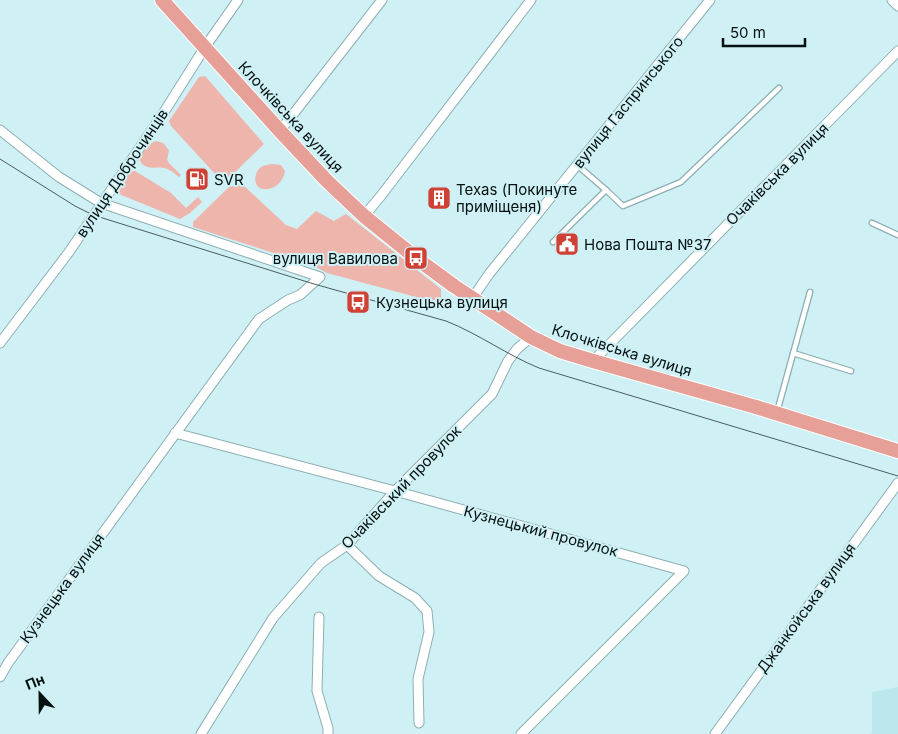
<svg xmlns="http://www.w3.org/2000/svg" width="898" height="734" font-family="Inter,sans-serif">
<rect width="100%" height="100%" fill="#cff1f5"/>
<polygon fill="#bce7ec" points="898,687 898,734 871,734 872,733 872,692"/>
<g fill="#eeb5ac">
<polygon points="205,76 264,144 231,176 223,178 216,175 171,126 169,121 199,77"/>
<path d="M156,141L163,143L169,150L167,160L169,163L181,175L179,177C175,174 170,169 164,168C154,166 144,172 139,158C143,148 147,145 156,141Z"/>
<path d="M272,164L281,165L285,171C284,181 274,191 263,189C252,187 254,172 261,167C264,165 269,165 272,164Z"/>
<polygon points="131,171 135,171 171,193 186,208 198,197 202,202 190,213 180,219 119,194 117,189"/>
<polygon points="242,184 286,225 297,229 316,211 334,221 346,214 441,289 441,299 431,301 327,273 314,266 193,227 193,222 229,187"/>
</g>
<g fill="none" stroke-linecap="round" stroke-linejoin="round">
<g stroke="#8eaeb1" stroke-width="7">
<g id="lane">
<polyline points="577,165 606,190"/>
<polyline points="872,223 898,235"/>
<polyline points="553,242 606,190 623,206 681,182 779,88"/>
<polyline points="793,353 851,371"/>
<polyline points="777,412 810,292"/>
</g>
</g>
<g stroke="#8eaeb1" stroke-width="11">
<g id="street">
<polyline points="892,0 898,6"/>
<polyline points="0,130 59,177 101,203 320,277 300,295 288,300 259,319 8,663 0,677"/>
<polyline points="280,131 382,0"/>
<polyline points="364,216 380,197 531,0"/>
<polyline points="472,299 489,274 710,0"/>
<polyline points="0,343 69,252 166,109 205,47 238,0"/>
<polyline points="593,361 898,51"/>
<polyline points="175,433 395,491 684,571 521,734"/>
<polyline points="347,545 379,576 415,598 427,611 429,632 418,679 419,723"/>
<polyline points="319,617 317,691 328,728 328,734"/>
<polyline points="201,734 273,618 321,563 347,545 395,491 492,394 508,361 517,349 531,337"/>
<polyline points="715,734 898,483"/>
</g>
</g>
<g stroke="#fff" stroke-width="16">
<polyline id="primary" points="162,0 280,131 327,181 364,216 416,258 454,286 531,337 560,351 593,361 756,407 898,451"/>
</g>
<use href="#lane" stroke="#fff" stroke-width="4.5"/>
<use href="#street" stroke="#fff" stroke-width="9"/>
<use href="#primary" stroke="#e6a097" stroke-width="14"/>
<path stroke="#4a5d5f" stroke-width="1" d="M0,159L75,206L93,215L314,284L446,321C479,334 507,355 539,368L898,476"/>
</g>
<defs>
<g id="fuel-square" transform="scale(1.25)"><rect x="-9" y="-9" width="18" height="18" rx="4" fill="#ce4134" stroke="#cff1f5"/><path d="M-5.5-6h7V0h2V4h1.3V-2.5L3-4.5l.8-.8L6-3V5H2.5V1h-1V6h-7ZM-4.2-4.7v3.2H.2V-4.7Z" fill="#fff"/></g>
<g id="building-square" transform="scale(1.25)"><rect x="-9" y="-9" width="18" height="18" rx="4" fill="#ce4134" stroke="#cff1f5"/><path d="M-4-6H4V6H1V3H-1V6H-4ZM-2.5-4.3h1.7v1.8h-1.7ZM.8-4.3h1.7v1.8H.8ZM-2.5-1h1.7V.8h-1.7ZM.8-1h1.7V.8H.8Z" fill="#fff"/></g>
<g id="civic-square" transform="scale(1.25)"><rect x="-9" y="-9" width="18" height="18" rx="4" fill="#ce4134" stroke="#cff1f5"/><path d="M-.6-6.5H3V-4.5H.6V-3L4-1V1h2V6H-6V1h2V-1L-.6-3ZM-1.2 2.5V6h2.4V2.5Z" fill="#fff"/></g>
<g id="bus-square" transform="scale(1.25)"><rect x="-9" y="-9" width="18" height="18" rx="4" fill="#ce4134" stroke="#cff1f5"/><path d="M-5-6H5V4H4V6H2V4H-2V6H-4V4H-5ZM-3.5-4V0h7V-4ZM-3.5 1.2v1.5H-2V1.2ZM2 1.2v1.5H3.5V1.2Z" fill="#fff"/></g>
</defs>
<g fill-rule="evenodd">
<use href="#fuel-square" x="197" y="179"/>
<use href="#building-square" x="439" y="198"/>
<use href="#civic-square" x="567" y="244"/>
<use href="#bus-square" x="416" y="258"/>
<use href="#bus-square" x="358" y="302"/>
</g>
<g text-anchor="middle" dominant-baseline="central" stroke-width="4" stroke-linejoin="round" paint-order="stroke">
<g font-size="15" fill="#051011" stroke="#cff1f5">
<text transform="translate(628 102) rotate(-51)">вулиця Гаспринського</text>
<text transform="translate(291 117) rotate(47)">Клочківська вулиця</text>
<text transform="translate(122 173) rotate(-56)">вулиця Доброчинців</text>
<text transform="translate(777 174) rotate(-45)">Очаківська вулиця</text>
<text transform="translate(622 350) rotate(17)">Клочківська вулиця</text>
<text transform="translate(401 487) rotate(-46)">Очаківський провулок</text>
<text transform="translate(541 531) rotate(15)">Кузнецький провулок</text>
<text transform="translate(62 588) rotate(-54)">Кузнецька вулиця</text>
<text transform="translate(806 608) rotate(-54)">Джанкойська вулиця</text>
</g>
<g font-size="15" fill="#051011" stroke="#cff1f5" text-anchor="start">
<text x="214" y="179">SVR</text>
<text x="456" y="189">Texas (Покинуте<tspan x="456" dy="17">приміщеня)</tspan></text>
<text x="584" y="244">Нова Пошта №37</text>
<text x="398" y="258" text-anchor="end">вулиця Вавилова</text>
<text x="376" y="302">Кузнецька вулиця</text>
</g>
</g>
<g transform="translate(40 694) rotate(338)" stroke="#cff1f5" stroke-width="4" paint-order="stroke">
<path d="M0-4L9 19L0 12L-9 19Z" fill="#051011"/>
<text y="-8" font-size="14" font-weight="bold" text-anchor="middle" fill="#051011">Пн</text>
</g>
<path d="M723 38v8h82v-8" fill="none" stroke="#051011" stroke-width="2.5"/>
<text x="730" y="38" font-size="15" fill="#051011" stroke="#cff1f5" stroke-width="4" paint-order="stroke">50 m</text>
</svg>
